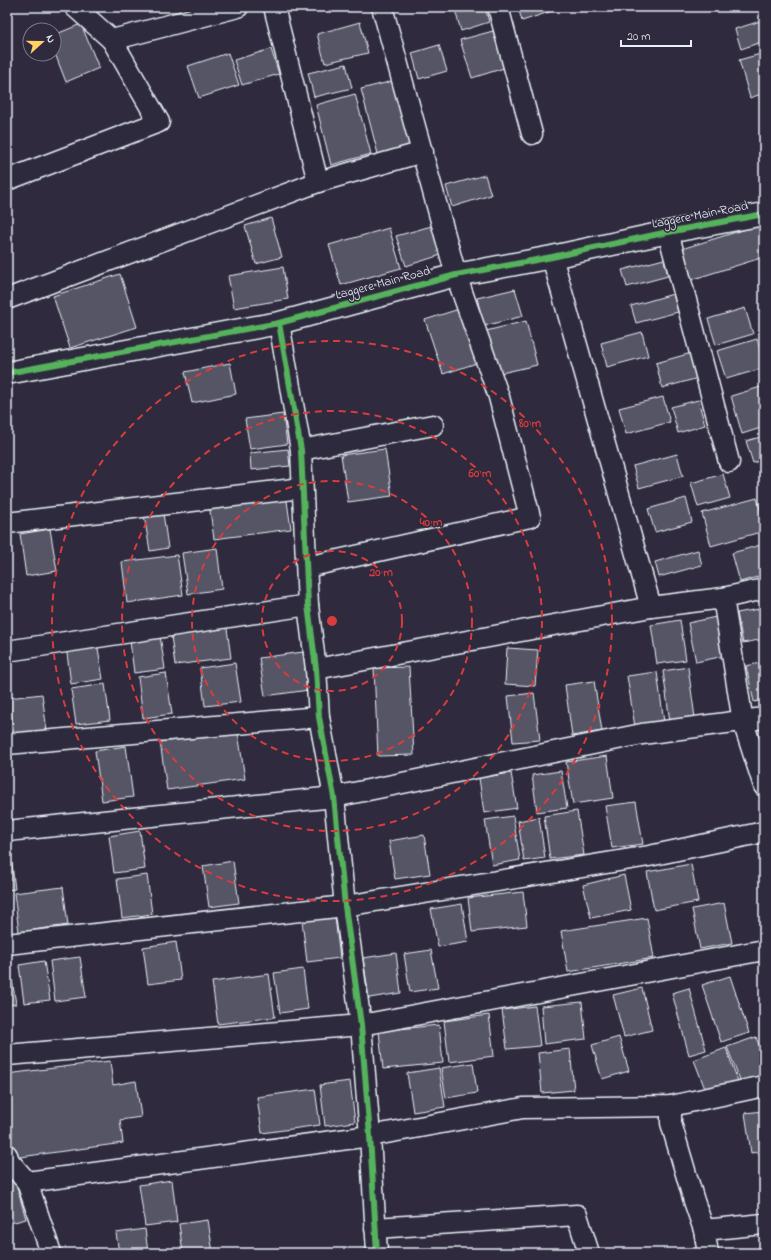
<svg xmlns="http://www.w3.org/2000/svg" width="771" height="1260" font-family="'Indie Flower',sans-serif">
<rect width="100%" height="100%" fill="#2f2a3d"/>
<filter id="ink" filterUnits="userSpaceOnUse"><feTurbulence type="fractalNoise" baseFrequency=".025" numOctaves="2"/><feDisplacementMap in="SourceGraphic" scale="8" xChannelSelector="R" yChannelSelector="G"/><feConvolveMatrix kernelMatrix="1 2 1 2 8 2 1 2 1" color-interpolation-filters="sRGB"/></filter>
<g filter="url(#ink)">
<g fill="#575565" stroke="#e8f1f8">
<polygon points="463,7 485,7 489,22 461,31 455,10"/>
<polygon points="518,7 554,7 555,10 522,21"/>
<polygon points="764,20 764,41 741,49 735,29"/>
<polygon points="360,22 368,53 325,63 317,34"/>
<polygon points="81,24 99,68 66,82 54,51 54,35"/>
<polygon points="493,31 504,68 472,78 460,40"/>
<polygon points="439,45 447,71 419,79 412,53"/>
<polygon points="271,49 279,74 242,85 234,60"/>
<polygon points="228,53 239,85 199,98 188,66"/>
<polygon points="764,53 764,93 750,98 739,60"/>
<polygon points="346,64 352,88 314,97 308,73"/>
<polygon points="397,80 414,145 378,154 361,89"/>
<polygon points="355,94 371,154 331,165 316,105"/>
<polygon points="485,175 491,195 452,207 446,186"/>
<polygon points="271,218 282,257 256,264 245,226"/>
<polygon points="435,225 444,254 406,266 396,236"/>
<polygon points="759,225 764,241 764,257 684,282 675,251"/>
<polygon points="389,228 401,268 341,285 329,245"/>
<polygon points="664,259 668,276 627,287 622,270"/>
<polygon points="283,267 288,299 234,308 228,276"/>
<polygon points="120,274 137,327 70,348 53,296"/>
<polygon points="515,289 523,316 484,326 477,298"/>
<polygon points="673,294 678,312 636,323 631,306"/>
<polygon points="462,308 480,362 443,374 425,320"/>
<polygon points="745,308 753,334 716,345 708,319"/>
<polygon points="526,321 537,365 497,374 486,331"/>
<polygon points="642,332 648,356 607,367 601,343"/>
<polygon points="757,339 764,362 764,368 726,379 717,351"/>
<polygon points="695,352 702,377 662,388 656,363"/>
<polygon points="230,363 236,394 192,403 185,372"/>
<polygon points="764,386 764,427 742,434 731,396"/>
<polygon points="663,397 670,422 626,434 619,408"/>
<polygon points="698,400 705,425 678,433 671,407"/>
<polygon points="283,414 287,444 250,449 245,419"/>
<polygon points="764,436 764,459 753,463 746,441"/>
<polygon points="288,449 290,466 251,470 250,453"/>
<polygon points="385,449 392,496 348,502 341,455"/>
<polygon points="677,454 683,476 639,488 633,466"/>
<polygon points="723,474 730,498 698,507 691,483"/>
<polygon points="286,494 291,529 214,539 209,504"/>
<polygon points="686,498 692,522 655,532 648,509"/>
<polygon points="757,498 764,524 764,531 711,546 702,513"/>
<polygon points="163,513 168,548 150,551 144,515"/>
<polygon points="50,529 57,571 26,576 20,534"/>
<polygon points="764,544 764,575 740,582 732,553"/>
<polygon points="217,548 222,589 188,594 182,553"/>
<polygon points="698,550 702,565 659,577 655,562"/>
<polygon points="177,555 183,595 127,603 122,562"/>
<polygon points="764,608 764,639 743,643 737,613"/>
<polygon points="716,617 724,656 696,662 688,623"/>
<polygon points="680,620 686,660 657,664 651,625"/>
<polygon points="226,621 231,658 175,665 170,629"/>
<polygon points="159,629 165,669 134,673 129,633"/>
<polygon points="97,642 103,679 71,684 66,646"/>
<polygon points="507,648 538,650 535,686 505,684"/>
<polygon points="303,652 309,690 265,696 259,658"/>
<polygon points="764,662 764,700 754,702 746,666"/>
<polygon points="235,663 241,702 205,706 200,668"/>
<polygon points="409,667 414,755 378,756 374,668"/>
<polygon points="688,667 695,718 670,722 663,671"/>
<polygon points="657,672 664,722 635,727 627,676"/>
<polygon points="166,673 172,714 143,718 138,677"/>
<polygon points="594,681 602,731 572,736 565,685"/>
<polygon points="105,684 110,720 76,724 71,689"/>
<polygon points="534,693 540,740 513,742 508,696"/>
<polygon points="42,694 47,731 14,735 9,698"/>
<polygon points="238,732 245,779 167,790 160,742"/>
<polygon points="126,746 133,797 102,801 95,751"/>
<polygon points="607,756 613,798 573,804 566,762"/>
<polygon points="561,771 567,808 537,812 532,775"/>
<polygon points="511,773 517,808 484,813 479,778"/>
<polygon points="636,802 643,844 612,848 605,806"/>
<polygon points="577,811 584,855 550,859 544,816"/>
<polygon points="513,816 520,860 492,865 485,820"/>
<polygon points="539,817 545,858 524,861 518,821"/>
<polygon points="140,831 145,869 114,873 109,836"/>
<polygon points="424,835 430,874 395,879 389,841"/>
<polygon points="10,849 15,889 7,890 7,850"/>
<polygon points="233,861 239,903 209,907 203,866"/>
<polygon points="691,864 698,902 654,910 647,872"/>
<polygon points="147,875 152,914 122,918 117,879"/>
<polygon points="624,875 631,910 591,918 583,885"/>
<polygon points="63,887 68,925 19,932 14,893"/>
<polygon points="523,892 527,926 472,932 468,898"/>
<polygon points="724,903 732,943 700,949 692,909"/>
<polygon points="462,904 468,942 438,947 431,909"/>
<polygon points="335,917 340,958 307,962 302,921"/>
<polygon points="647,918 654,958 568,972 561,931"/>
<polygon points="176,942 181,980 148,984 143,947"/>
<polygon points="431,950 438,988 410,992 404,954"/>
<polygon points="396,953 401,993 369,998 363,958"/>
<polygon points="80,957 86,997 55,1001 50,961"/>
<polygon points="44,961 50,1000 24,1003 19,965"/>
<polygon points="7,967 10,967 16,1004 7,1005"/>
<polygon points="303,969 308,1009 280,1013 274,973"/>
<polygon points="269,974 275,1017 218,1024 212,982"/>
<polygon points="730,976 749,1033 721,1042 702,985"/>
<polygon points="642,988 652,1030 624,1037 613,995"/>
<polygon points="689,988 706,1050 689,1055 672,993"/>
<polygon points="582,1002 586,1039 544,1044 541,1006"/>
<polygon points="535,1006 540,1046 507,1049 502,1010"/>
<polygon points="489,1015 494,1056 449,1062 444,1021"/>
<polygon points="439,1025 443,1063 383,1069 379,1031"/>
<polygon points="619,1037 629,1071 602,1079 592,1045"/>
<polygon points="756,1037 764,1058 764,1074 741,1082 727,1047"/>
<polygon points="726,1048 738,1081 707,1094 694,1060"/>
<polygon points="570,1049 574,1090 542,1093 538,1053"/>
<polygon points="110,1061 113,1085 136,1081 141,1117 120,1120 123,1143 13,1158 7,1114 7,1074"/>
<polygon points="473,1063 477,1093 446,1098 441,1068"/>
<polygon points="439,1068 445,1107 413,1112 407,1073"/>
<polygon points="350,1081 355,1122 325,1126 320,1085"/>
<polygon points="315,1089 320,1125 262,1133 257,1097"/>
<polygon points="763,1111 764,1151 751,1153 745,1113"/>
<polygon points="15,1180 26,1219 7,1224 7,1182"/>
<polygon points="172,1180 177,1222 145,1226 139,1185"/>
<polygon points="208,1220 213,1253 183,1253 179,1224"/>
<polygon points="145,1229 148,1253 119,1253 116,1233"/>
</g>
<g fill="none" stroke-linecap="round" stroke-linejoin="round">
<g stroke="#e8f1f8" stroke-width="23">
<g id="street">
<polyline points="75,7 112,40"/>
<polyline points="274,7 318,182"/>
<polyline points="498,7 532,134"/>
<polyline points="7,180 159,122 112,40 238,7"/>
<polyline points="668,232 729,462"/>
<polyline points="552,257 651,607"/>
<polyline points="7,299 318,182 423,152"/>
<polyline points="279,323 301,450 308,605 316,669 319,717 334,797 345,906 361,1025 370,1136 377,1253"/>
<polyline points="301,450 433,425"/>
<polyline points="7,523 302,488"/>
<polyline points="307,567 530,517 499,397 456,275 382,7"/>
<polyline points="723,598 743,722 764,786"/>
<polyline points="7,651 308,605"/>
<polyline points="316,669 651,607 723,598 764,589"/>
<polyline points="7,744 319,717"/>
<polyline points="7,831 334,797 642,734 764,718"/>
<polyline points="7,944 345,906 649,856 764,832"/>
<polyline points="7,1055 361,1025 764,950"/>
<polyline points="671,1106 671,1123 694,1201 704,1230 708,1253"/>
<polyline points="7,1155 9,1161 27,1182 51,1253"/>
<polyline points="27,1182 370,1136 523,1108 671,1106 764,1086"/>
<polyline points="375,1228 577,1215 589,1253"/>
<polyline points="704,1230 764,1224"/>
</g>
</g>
<g stroke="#e8f1f8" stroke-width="25">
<polyline id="secondary" points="7,373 279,323 456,275 552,257 668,232 764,214"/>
</g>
<use href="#street" stroke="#2f2a3d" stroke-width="20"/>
<use href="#secondary" stroke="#2f2a3d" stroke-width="22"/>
<g stroke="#2f2a3d" stroke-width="8">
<g id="cycleway">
<polyline points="279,323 301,450 308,605 316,669 319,717 334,797 345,906 361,1025 370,1136 377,1253"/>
<polyline points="7,373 279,323 456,275 552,257 668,232 764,214"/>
</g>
</g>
<use href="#cycleway" stroke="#56b35d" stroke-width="6"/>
</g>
</g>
<g fill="none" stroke="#d83c3d" stroke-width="2" stroke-dasharray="7 5">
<circle cx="332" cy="621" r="70"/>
<circle cx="332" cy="621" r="140"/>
<circle cx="332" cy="621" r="210"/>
<circle cx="332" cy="621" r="280"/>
</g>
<g text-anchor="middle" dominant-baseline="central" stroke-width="3" stroke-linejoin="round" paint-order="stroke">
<g font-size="13" fill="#e8f1f8" stroke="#2f2a3d">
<text transform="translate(700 215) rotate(-11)">Laggere Main Road</text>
<text transform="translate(383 283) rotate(-15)">Laggere Main Road</text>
</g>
</g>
<circle cx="332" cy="621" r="6" fill="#d83c3d" stroke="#2f2a3d" stroke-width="2"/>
<g font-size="12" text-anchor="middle" font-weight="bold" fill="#d83c3d" stroke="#2f2a3d" stroke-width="3" stroke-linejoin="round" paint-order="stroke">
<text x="530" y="427">80 m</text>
<text x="480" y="477">60 m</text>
<text x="431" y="526">40 m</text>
<text x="381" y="576">20 m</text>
</g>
<rect width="771" height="1260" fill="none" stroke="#2f2a3d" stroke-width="24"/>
<rect x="12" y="12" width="747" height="1236" fill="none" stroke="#e8f1f8" stroke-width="1.5" filter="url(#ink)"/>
<g transform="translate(42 42) rotate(69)"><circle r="19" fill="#2f2a3d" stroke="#797a88"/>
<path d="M0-3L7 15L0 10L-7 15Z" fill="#ffd166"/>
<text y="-6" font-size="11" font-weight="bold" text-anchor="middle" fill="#e8f1f8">N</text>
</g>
<path d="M621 40v6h70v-6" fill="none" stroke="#e8f1f8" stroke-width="2"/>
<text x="627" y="40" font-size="12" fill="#e8f1f8" stroke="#2f2a3d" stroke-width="3" paint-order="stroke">20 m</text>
</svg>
